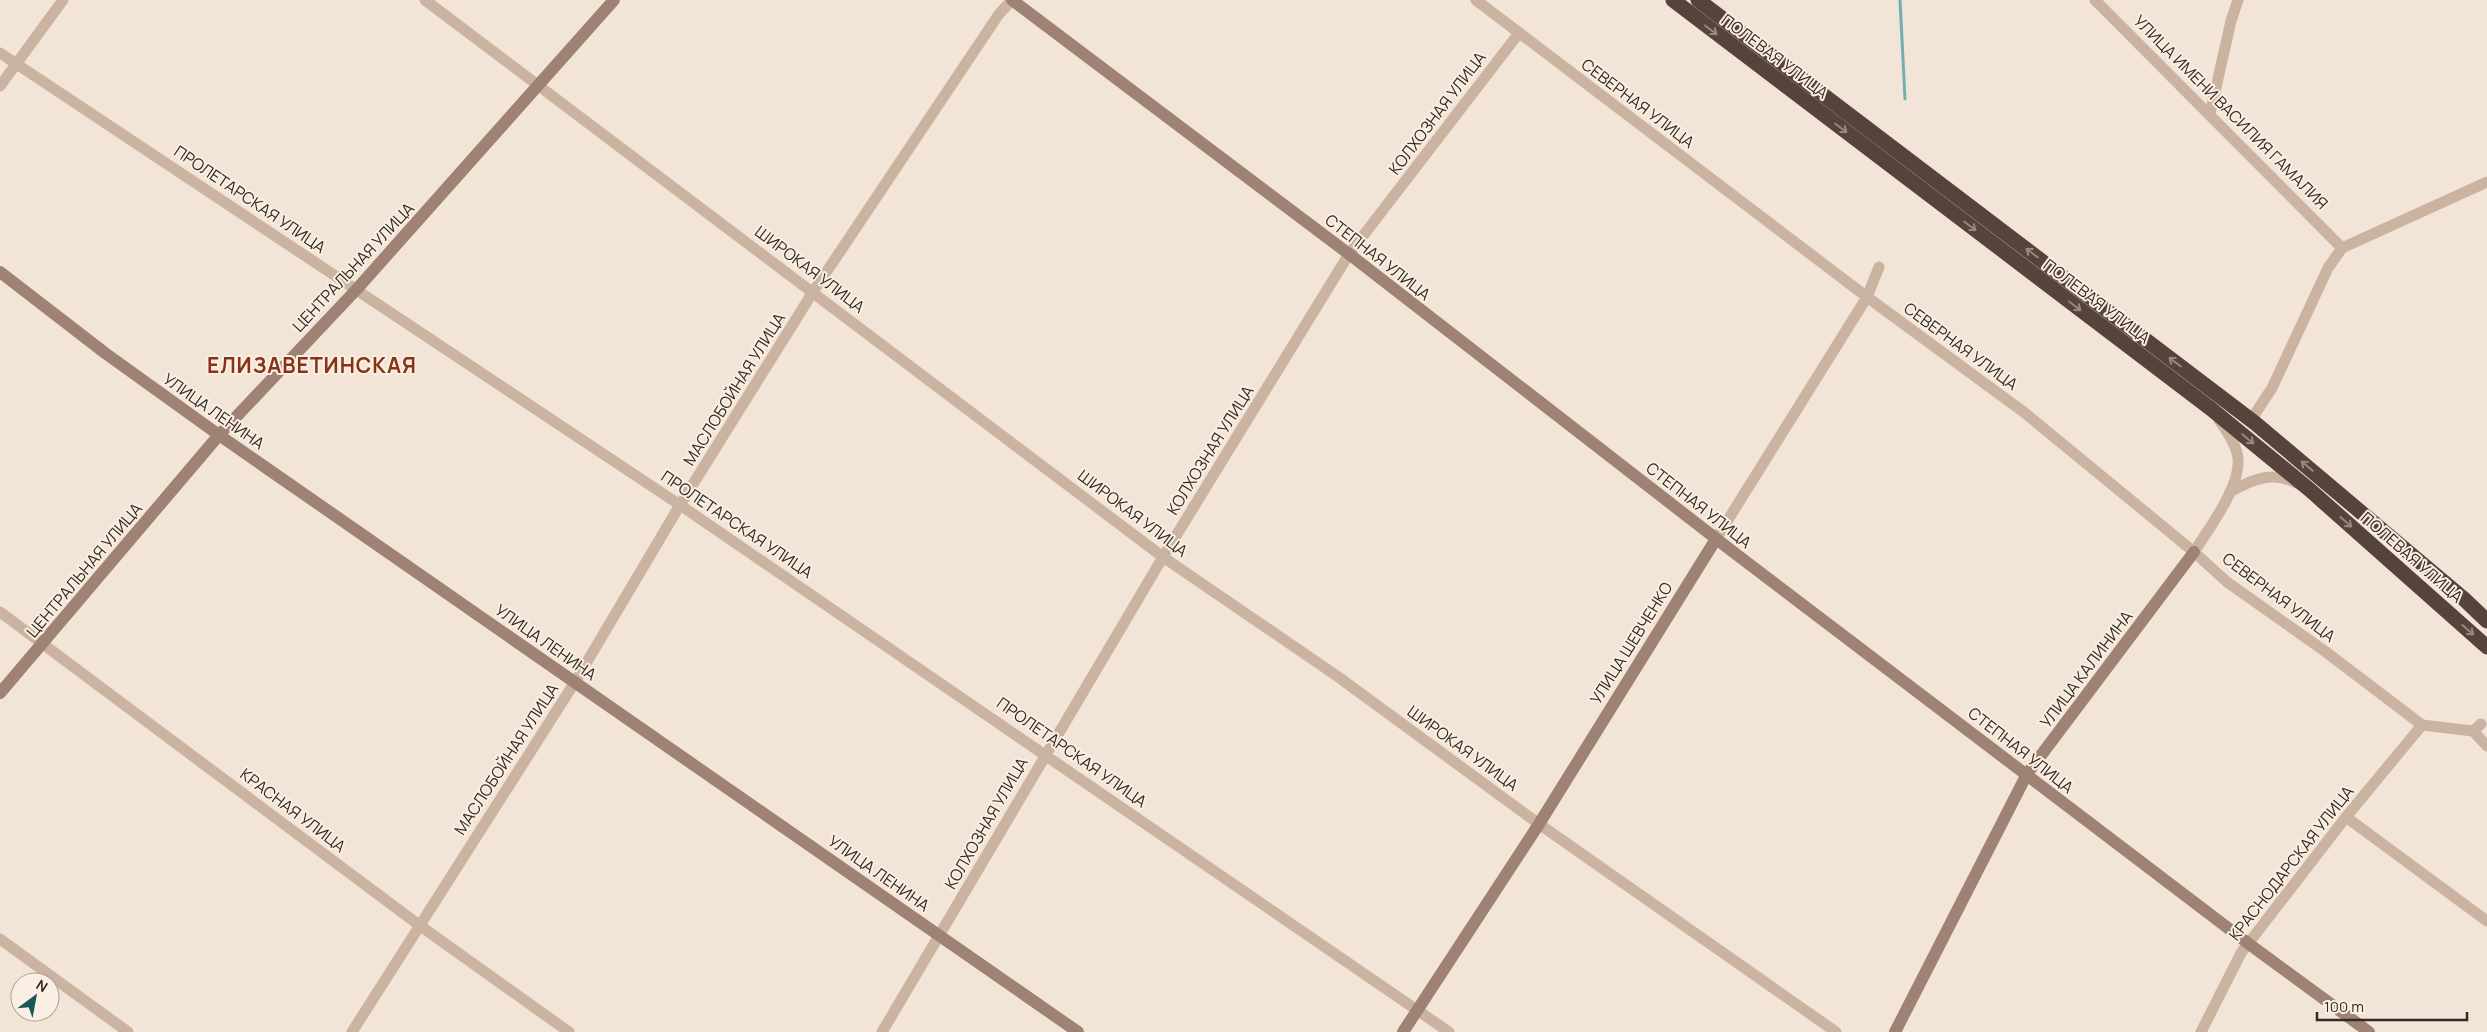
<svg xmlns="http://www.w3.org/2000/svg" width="2487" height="1032" font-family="Manrope,sans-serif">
<rect width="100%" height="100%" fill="#f2e4d6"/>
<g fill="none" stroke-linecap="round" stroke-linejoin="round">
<polyline stroke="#73aeb1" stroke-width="3" points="1900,0 1905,99"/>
<g stroke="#cab4a1" stroke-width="11">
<polyline points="425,0 1163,557 1337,676 1539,824 1836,1032"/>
<polyline points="1476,0 1867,297 2025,413 2194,552 2227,582 2326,652 2422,725"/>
<polyline points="2095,0 2342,248"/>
<polyline points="0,53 680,505 1449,1032"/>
<polyline points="0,86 63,0"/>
<polyline points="2210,114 2231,21 2238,0"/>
<polyline points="2251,420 2272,388 2328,268 2342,248 2487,182"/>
<path d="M2230,492C2251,480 2273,470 2296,483"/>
<polyline points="1716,539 1867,297 1879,267"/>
<path d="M2194,552C2209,528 2241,487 2238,458C2236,444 2227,431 2219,420"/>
<polyline points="0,612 419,925 569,1032"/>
<polyline points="2422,725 2473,731 2481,724"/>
<polyline points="2473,731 2487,746"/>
<polyline points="2346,817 2487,921"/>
<polyline points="0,939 128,1032"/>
<polyline points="352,1032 575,682 680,505 813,292 999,14 1012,0"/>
<polyline points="882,1032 1163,557 1349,254 1519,33"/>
<polyline points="2201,1032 2241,953 2346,817 2422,725"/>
</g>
<g stroke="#9e8273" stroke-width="12">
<polyline points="1012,0 1349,254 1732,551 2249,944 2369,1032"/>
<polyline points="0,272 105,353 219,435 1078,1032"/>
<polyline points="0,693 219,435 356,290 614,0"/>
<polyline points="1403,1032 1539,824 1716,539"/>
<polyline points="1895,1032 2027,774 2194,552"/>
</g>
<g stroke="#56433b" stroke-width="15">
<polyline points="1673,0 2210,408 2310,490 2487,647"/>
<polyline points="1698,0 2255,423 2464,599 2487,621"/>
</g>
</g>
<defs><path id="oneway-shaft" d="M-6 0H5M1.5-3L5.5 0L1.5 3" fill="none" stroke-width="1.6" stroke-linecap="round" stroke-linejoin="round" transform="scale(1.25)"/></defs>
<g stroke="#98887e">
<use href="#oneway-shaft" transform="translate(1711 30) rotate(37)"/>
<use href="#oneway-shaft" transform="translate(1841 128) rotate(37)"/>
<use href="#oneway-shaft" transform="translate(1970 226) rotate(37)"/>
<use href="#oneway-shaft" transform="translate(2032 253) rotate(-143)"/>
<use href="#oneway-shaft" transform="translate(2075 306) rotate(37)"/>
<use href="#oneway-shaft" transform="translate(2175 362) rotate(-143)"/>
<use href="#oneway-shaft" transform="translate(2248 439) rotate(39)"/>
<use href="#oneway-shaft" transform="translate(2307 466) rotate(-140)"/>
<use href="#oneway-shaft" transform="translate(2346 522) rotate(41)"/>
<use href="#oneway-shaft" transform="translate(2468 630) rotate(41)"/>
</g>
<g text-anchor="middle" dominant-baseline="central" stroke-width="4" stroke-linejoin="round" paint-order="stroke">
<g font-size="16" fill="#342924" stroke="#faefe2">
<text transform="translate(1775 56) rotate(37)">ПОЛЕВАЯ УЛИЦА</text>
<text transform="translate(1638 103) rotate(37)">СЕВЕРНАЯ УЛИЦА</text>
<text transform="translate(2231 112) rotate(45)">УЛИЦА ИМЕНИ ВАСИЛИЯ ГАМАЛИЯ</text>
<text transform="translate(1437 113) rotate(-53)">КОЛХОЗНАЯ УЛИЦА</text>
<text transform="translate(250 199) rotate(34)">ПРОЛЕТАРСКАЯ УЛИЦА</text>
<text transform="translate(1378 257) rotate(38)">СТЕПНАЯ УЛИЦА</text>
<text transform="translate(353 267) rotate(-47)">ЦЕНТРАЛЬНАЯ УЛИЦА</text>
<text transform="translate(810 269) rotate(37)">ШИРОКАЯ УЛИЦА</text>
<text transform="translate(2097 301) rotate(37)">ПОЛЕВАЯ УЛИЦА</text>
<text transform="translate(1961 346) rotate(36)">СЕВЕРНАЯ УЛИЦА</text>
<text transform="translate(734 389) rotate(-58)">МАСЛОБОЙНАЯ УЛИЦА</text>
<text transform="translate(214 411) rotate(35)">УЛИЦА ЛЕНИНА</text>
<text transform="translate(1210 450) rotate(-58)">КОЛХОЗНАЯ УЛИЦА</text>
<text transform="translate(1699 505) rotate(38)">СТЕПНАЯ УЛИЦА</text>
<text transform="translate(1133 513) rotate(37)">ШИРОКАЯ УЛИЦА</text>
<text transform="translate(737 524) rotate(34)">ПРОЛЕТАРСКАЯ УЛИЦА</text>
<text transform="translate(2412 557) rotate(41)">ПОЛЕВАЯ УЛИЦА</text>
<text transform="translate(84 570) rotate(-50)">ЦЕНТРАЛЬНАЯ УЛИЦА</text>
<text transform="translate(2279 597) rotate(37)">СЕВЕРНАЯ УЛИЦА</text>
<text transform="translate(546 642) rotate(35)">УЛИЦА ЛЕНИНА</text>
<text transform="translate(1631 643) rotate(-58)">УЛИЦА ШЕВЧЕНКО</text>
<text transform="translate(2086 669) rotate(-53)">УЛИЦА КАЛИНИНА</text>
<text transform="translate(1463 748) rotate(36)">ШИРОКАЯ УЛИЦА</text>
<text transform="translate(2021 750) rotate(38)">СТЕПНАЯ УЛИЦА</text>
<text transform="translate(1072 752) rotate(35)">ПРОЛЕТАРСКАЯ УЛИЦА</text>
<text transform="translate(506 759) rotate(-57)">МАСЛОБОЙНАЯ УЛИЦА</text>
<text transform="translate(293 810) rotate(37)">КРАСНАЯ УЛИЦА</text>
<text transform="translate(986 823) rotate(-60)">КОЛХОЗНАЯ УЛИЦА</text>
<text transform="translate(2291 863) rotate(-52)">КРАСНОДАРСКАЯ УЛИЦА</text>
<text transform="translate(879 873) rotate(35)">УЛИЦА ЛЕНИНА</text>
</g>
<g font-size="21" font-weight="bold" letter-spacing="1" fill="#883319" stroke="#faefe2">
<text x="312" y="365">ЕЛИЗАВЕТИНСКАЯ</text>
</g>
</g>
<g transform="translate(35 997) rotate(32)"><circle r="24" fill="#faefe2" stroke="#aba096"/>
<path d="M0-4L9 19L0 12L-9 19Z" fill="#185458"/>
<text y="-8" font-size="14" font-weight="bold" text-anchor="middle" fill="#342924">N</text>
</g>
<path d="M2317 1012v8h150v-8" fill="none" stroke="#342924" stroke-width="2.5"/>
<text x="2324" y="1012" font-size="15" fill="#342924" stroke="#faefe2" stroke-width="4" paint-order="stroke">100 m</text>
</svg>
